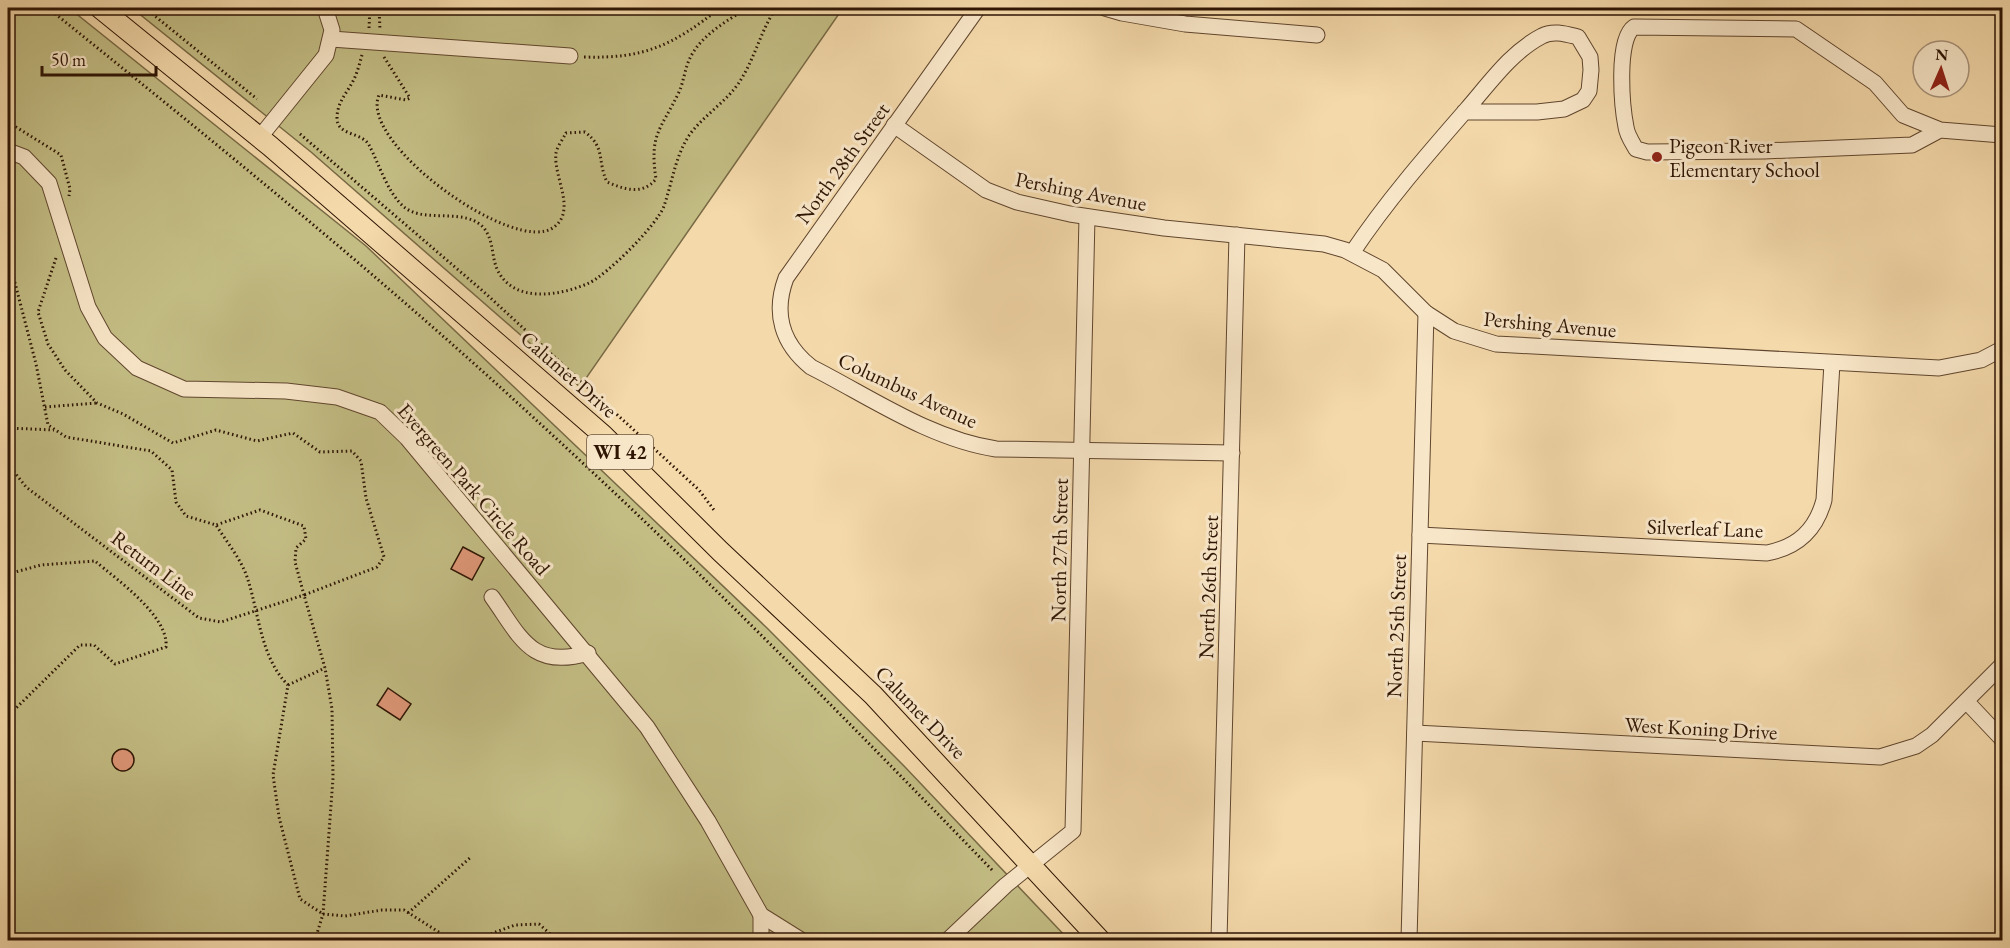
<svg xmlns="http://www.w3.org/2000/svg" width="2010" height="948" font-family="'EB Garamond',serif">
<rect width="100%" height="100%" fill="#f4d9aa"/>
<filter id="stains"><feTurbulence type="fractalNoise" baseFrequency=".00333" numOctaves="4"/><feColorMatrix values="0 0 0 0 .2 0 0 0 0 .09 0 0 0 0 .02 0 0 0 .5 -.17"/></filter>
<radialGradient id="worn" r=".72"><stop offset=".6" stop-color="#630" stop-opacity="0"/><stop offset="1" stop-color="#630" stop-opacity=".3"/></radialGradient>
<g fill="#c3bd84" stroke="#786944" stroke-width="1.5">
<polygon points="8,8 69,8 366,246 767,628 905,767 1069,940 8,940"/>
<polygon points="132,8 843,8 580,387 311,152"/>
</g>
<g fill="#de9778" stroke="#2e1504" stroke-width="1.5">
<polygon points="463,547 484,558 472,580 451,569"/>
<polygon points="388,688 411,704 400,720 377,705"/>
<circle cx="123" cy="760" r="11"/>
</g>
<g fill="none" stroke-linecap="round" stroke-linejoin="round">
<g stroke="#60462e" stroke-width="17">
<g id="minor">
<path d="M978,8L786,278C773,313 782,344 811,367C870,397 930,439 996,449L1232,453"/>
<polyline points="1105,8 1122,13 1185,24 1317,35"/>
<polyline points="331,39 570,56"/>
<polyline points="894,125 986,190 1017,202 1070,214 1164,228 1324,244 1345,250 1383,270 1426,313 1454,331 1496,344 1939,368 1981,360 2002,349"/>
<path d="M1940,130L1912,145L1764,151L1647,152L1636,149C1632,142 1627,135 1626,127C1622,107 1616,39 1634,27L1796,29L1875,83L1903,115L1940,130L2002,135"/>
<polyline points="260,137 326,55 332,30 325,8"/>
<polyline points="8,151 24,157 49,183 88,307 105,338 137,368 184,389 286,391 337,397 380,412 407,438 647,727 708,821 761,915 801,940"/>
<path d="M1352,253C1386,202 1426,156 1467,109C1489,84 1511,52 1542,36C1553,30 1566,34 1578,37L1590,57L1591,70L1589,91L1583,100L1564,109L1537,112H1464"/>
<path d="M1420,535L1767,553C1798,547 1816,530 1824,500L1832,363"/>
<path d="M492,597C520,636 531,670 588,653"/>
<polyline points="1967,702 2002,739"/>
<polyline points="1415,733 1880,757 1916,746 1932,735 2002,665"/>
<polyline points="761,940 761,915"/>
<polyline points="948,940 1006,885 1073,831 1087,217"/>
<polyline points="1219,940 1237,235"/>
<polyline points="1409,940 1426,313"/>
</g>
</g>
<g stroke="#2e1504" stroke-width="22">
<polyline id="major" points="100,8 270,146 603,435 720,551 873,695 1100,940"/>
</g>
<g stroke="#2e1504" stroke-width="3" stroke-dasharray="1.5 3" stroke-linecap="butt">
<path d="M48,8C213,141 379,275 535,419C694,564 844,717 994,872"/>
<polyline points="145,8 257,99"/>
<polyline points="379,8 380,30"/>
<polyline points="483,8 493,8"/>
<polyline points="369,28 370,8"/>
<path d="M362,55C360,62 358,70 355,77C349,91 337,101 337,118C337,136 362,132 369,145C379,163 391,205 413,212C434,220 464,210 482,226C494,238 491,255 497,269C513,304 560,296 589,283C608,274 657,225 664,206C672,183 675,158 688,137C702,116 727,102 740,81C755,58 761,30 776,8"/>
<path d="M384,57L410,98L406,100L379,95C358,143 516,257 554,227C577,210 553,177 556,153C557,147 563,139 566,133L585,132C606,148 597,161 607,182C624,189 642,196 656,179C649,133 661,130 679,92C684,81 685,67 691,56C703,34 727,21 747,8"/>
<path d="M584,57C645,59 673,45 720,8"/>
<polyline points="8,122 61,155 70,189 69,196"/>
<polyline points="300,134 484,292 699,490 714,510"/>
<path d="M8,256L36,364L48,425L66,437L151,451L172,470L176,502L186,516L216,525C226,541 241,559 247,577C259,612 260,657 288,685L273,775L279,817L300,899L323,914"/>
<polyline points="56,258 38,312 48,344 65,370 97,403 123,414 173,443 216,430 257,441 293,433 320,452 352,451 361,461 366,498 384,557 377,567 304,595 325,668 332,709 333,778 323,914 315,940"/>
<polyline points="45,407 97,403"/>
<polyline points="8,428 54,430"/>
<polyline points="8,464 26,487 199,618 221,622 304,595 295,562 296,548 306,539 304,526 260,510 216,525"/>
<path d="M8,574L41,565L95,561C116,579 169,616 166,647L115,664L94,645H80L8,716"/>
<polyline points="288,685 325,668"/>
<polyline points="408,913 471,857"/>
<polyline points="323,914 345,916 382,910 404,910 445,936 465,940"/>
<polyline points="474,940 515,925 539,924 557,940"/>
</g>
<use href="#minor" stroke="#f8e6c8" stroke-width="15"/>
<use href="#major" stroke="#f4d9aa" stroke-width="20"/>
</g>
<circle fill="#8f2418" stroke="#f8e6c8" stroke-width="2" cx="1657" cy="157" r="6"/>
<g text-anchor="middle" dominant-baseline="central" stroke-width="6" stroke-linejoin="round" paint-order="stroke">
<rect fill="#f8e6c8" stroke="#6b543f" stroke-width="1.5" x="587" y="435" width="66" height="34" rx="4.5"/>
<g font-size="20" font-weight="bold" fill="#2e1504">
<text x="620" y="452">WI 42</text>
</g>
<g font-size="21" fill="#2e1504" stroke="#f8e6c8" text-anchor="start">
<text x="1669" y="145">Pigeon River<tspan x="1669" dy="24">Elementary School</tspan></text>
</g>
<g font-size="21" fill="#2e1504" stroke="#f8e6c8">
<text transform="translate(842 163) rotate(-54)">North 28th Street</text>
<text transform="translate(1081 191) rotate(11)">Pershing Avenue</text>
<text transform="translate(1550 324) rotate(5)">Pershing Avenue</text>
<text transform="translate(569 374) rotate(41)">Calumet Drive</text>
<text transform="translate(908 390) rotate(25)">Columbus Avenue</text>
<text transform="translate(474 489) rotate(49)">Evergreen Park Circle Road</text>
<text transform="translate(1705 528) rotate(2)">Silverleaf Lane</text>
<text transform="translate(1059 550) rotate(-89)">North 27th Street</text>
<text transform="translate(154 565) rotate(37)">Return Line</text>
<text transform="translate(1208 587) rotate(-88)">North 26th Street</text>
<text transform="translate(1396 626) rotate(-88)">North 25th Street</text>
<text transform="translate(921 712) rotate(46)">Calumet Drive</text>
<text transform="translate(1701 728) rotate(3)">West Koning Drive</text>
</g>
</g>
<rect width="2010" height="948" fill="none" stroke="#f4d9aa" stroke-width="30"/>
<rect x="9" y="9" width="1992" height="930" fill="none" stroke="#2e1504" stroke-width="3"/>
<rect x="15" y="15" width="1980" height="918" fill="none" stroke="#2e1504" stroke-width="1.5"/>
<g transform="translate(1941 69) rotate(3)"><circle r="28" fill="#f8e6c8" stroke="#a7927a" stroke-width="1.5"/>
<path d="M0-4.5L10 22L0 15L-10 22Z" fill="#8f2418"/>
<text y="-9" font-size="16" font-weight="bold" text-anchor="middle" fill="#2e1504">N</text>
</g>
<path d="M42 66v9h114v-9" fill="none" stroke="#2e1504" stroke-width="3"/>
<text x="51" y="66" font-size="18" fill="#2e1504" stroke="#f8e6c8" stroke-width="4.5" paint-order="stroke">50 m</text>
<rect width="100%" height="100%" filter="url(#stains)"/>
<rect width="100%" height="100%" fill="url(#worn)"/>
</svg>
